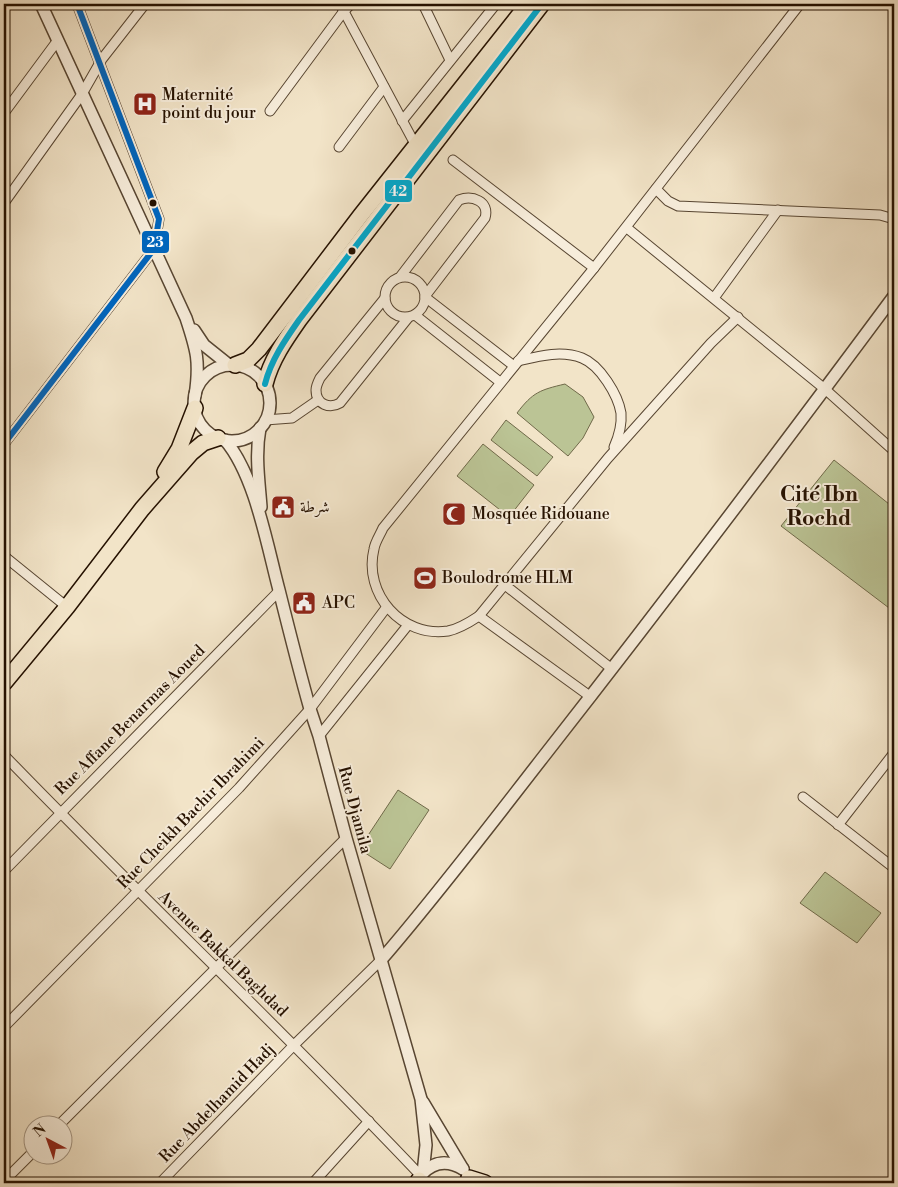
<svg xmlns="http://www.w3.org/2000/svg" width="898" height="1187" font-family="'Libre Bodoni',Amiri,serif">
<rect width="100%" height="100%" fill="#f2e4c8"/>
<filter id="stains"><feTurbulence type="fractalNoise" baseFrequency=".004" numOctaves="4"/><feColorMatrix values="0 0 0 0 .2 0 0 0 0 .09 0 0 0 0 .02 0 0 0 .5 -.17"/></filter>
<radialGradient id="worn" r=".72"><stop offset=".6" stop-color="#630" stop-opacity="0"/><stop offset="1" stop-color="#630" stop-opacity=".3"/></radialGradient>
<g fill="#bbc495" stroke="#706a4a">
<path d="M565,384L583,397L594,417L583,438L568,456L517,413C533,392 540,390 565,384Z"/>
<polygon points="506,420 553,457 537,476 491,440"/>
<polygon points="483,444 534,485 509,517 457,476"/>
<polygon points="834,460 894,508 894,609 893,611 781,526"/>
<polygon points="398,790 429,810 390,869 359,849"/>
<polygon points="825,872 881,913 857,943 800,903"/>
</g>
<g fill="none" stroke-linecap="round" stroke-linejoin="round">
<g stroke="#584632" stroke-width="11">
<g id="minor">
<polyline points="340,4 416,146"/>
<polyline points="423,4 450,60"/>
<polyline points="270,111 344,11 351,4"/>
<polyline points="4,113 58,40"/>
<polyline points="402,121 496,4"/>
<polyline points="339,147 384,87"/>
<polyline points="453,160 594,268"/>
<polyline points="656,189 668,201 678,206 880,215 894,219"/>
<polyline points="4,203 82,94 102,59 145,4"/>
<polyline points="627,228 826,390 894,451"/>
<circle cx="405" cy="297" r="20"/>
<path d="M400,277L459,200C472,195 490,201 485,218L426,295"/>
<polyline points="425,297 514,366"/>
<path d="M385,298L320,378C318,382 316,387 316,390C316,405 330,409 340,403L408,318"/>
<polyline points="714,298 778,210"/>
<polyline points="415,315 500,382"/>
<path d="M738,317L711,343L608,458L479,616C470,622 459,629 448,631C402,638 363,594 374,549C375,542 380,535 383,528L594,268L800,4"/>
<path d="M518,361C539,356 561,350 582,358C600,365 618,395 621,413C622,425 619,436 614,447"/>
<polyline points="265,420 292,418 318,400"/>
<polyline points="4,444 154,249 159,219 77,4"/>
<polyline points="4,556 67,607"/>
<polyline points="505,585 612,669"/>
<polyline points="479,616 591,697"/>
<polyline points="319,736 408,625"/>
<path d="M4,755C141,897 285,1032 421,1176"/>
<polyline points="803,797 894,868"/>
<polyline points="838,825 894,753"/>
<polyline points="4,871 279,591"/>
<polyline points="4,1027 239,788 310,709 386,608"/>
<polyline points="60,1124 346,838"/>
<polyline points="4,1181 32,1153"/>
<polyline points="160,1183 294,1045 381,960"/>
<polyline points="313,1183 369,1121"/>
</g>
</g>
<g stroke="#584632" stroke-width="14">
<g id="tertiary">
<path d="M41,4L186,318C197,351 200,362 195,396"/>
<polyline points="194,330 204,345 229,365"/>
<circle cx="232" cy="403" r="38"/>
<path d="M260,428C255,455 259,480 261,507"/>
<path d="M225,440C255,475 267,545 279,590C289,630 299,670 310,709L319,736L346,838L421,1099L426,1145L423,1173"/>
<path d="M381,960C438,894 491,824 544,756C663,604 779,451 894,296"/>
<polyline points="423,1102 463,1169"/>
<path d="M422,1174C434,1161 448,1160 463,1169"/>
</g>
</g>
<g stroke="#251100" stroke-width="18">
<g id="primary">
<polyline points="165,472 179,449 195,408"/>
<polyline points="4,683 67,607 142,509 191,453 203,443 218,438"/>
</g>
</g>
<g stroke="#251100" stroke-width="18">
<g id="trunk">
<polyline points="235,365 248,360 259,349 361,215 528,4"/>
<path d="M265,384C271,360 285,340 299,320L542,4"/>
<polyline points="469,1178 485,1183"/>
<polyline points="417,1183 419,1180"/>
</g>
</g>
<use href="#minor" stroke="#f7eddb" stroke-width="9"/>
<use href="#tertiary" stroke="#f7eddb" stroke-width="11"/>
<use href="#primary" stroke="#f2e4c8" stroke-width="15"/>
<use href="#trunk" stroke="#f2e4c8" stroke-width="15"/>
<g stroke="#f7eddb" stroke-width="10">
<path id="bus-1" d="M265,384C271,360 285,340 299,320L542,4"/>
</g>
<g stroke="#f7eddb" stroke-width="10">
<polyline id="bus-2" points="4,444 154,249 159,219 77,4"/>
</g>
<use href="#bus-1" stroke="#00a9ce" stroke-width="6"/>
<use href="#bus-2" stroke="#0065bd" stroke-width="6"/>
</g>
<defs>
<g id="hospital-square" transform="scale(1.25)"><rect x="-9" y="-9" width="18" height="18" rx="4" fill="#8f2418" stroke="#f7eddb"/><path d="M-5-5h3v3.5h4V-5h3V5h-3V1.5h-4V5h-3Z" fill="#fff"/></g>
<g id="civic-square" transform="scale(1.25)"><rect x="-9" y="-9" width="18" height="18" rx="4" fill="#8f2418" stroke="#f7eddb"/><path d="M-.6-6.5H3V-4.5H.6V-3L4-1V1h2V6H-6V1h2V-1L-.6-3ZM-1.2 2.5V6h2.4V2.5Z" fill="#fff"/></g>
<g id="mosque-square" transform="scale(1.25)"><rect x="-9" y="-9" width="18" height="18" rx="4" fill="#8f2418" stroke="#f7eddb"/><path d="M3.5-4.9A6 6 0 1 0 3.5 4.9A5 5 0 1 1 3.5-4.9Z" fill="#fff"/></g>
<g id="stadium-square" transform="scale(1.25)"><rect x="-9" y="-9" width="18" height="18" rx="4" fill="#8f2418" stroke="#f7eddb"/><path d="M0-5a6.5 5 0 1 0 0 10a6.5 5 0 1 0 0-10ZM-3.5-1.8h7v3.6h-7Z" fill="#fff"/></g>
</defs>
<g fill-rule="evenodd">
<use href="#hospital-square" x="145" y="104"/>
<use href="#civic-square" x="283" y="507"/>
<use href="#mosque-square" x="454" y="514"/>
<use href="#stadium-square" x="425" y="578"/>
<use href="#civic-square" x="304" y="603"/>
</g>
<g fill="#251100" stroke="#f7eddb" stroke-width="2">
<circle cx="153" cy="203" r="4.5"/>
<circle cx="352" cy="251" r="4.5"/>
</g>
<g text-anchor="middle" dominant-baseline="central" stroke-width="4" stroke-linejoin="round" paint-order="stroke">
<g font-size="16" fill="#251100" stroke="#f7eddb" text-anchor="start">
<text x="162" y="95">Maternité<tspan x="162" dy="18">point du jour</tspan></text>
<text x="300" y="507">شرطة</text>
<text x="472" y="514">Mosquée Ridouane</text>
<text x="442" y="578">Boulodrome HLM</text>
<text x="322" y="603">APC</text>
</g>
<g font-size="16" fill="#251100" stroke="#f7eddb">
<text transform="translate(130 720) rotate(-45)">Rue Affane Benarmas Aoued</text>
<text transform="translate(355 810) rotate(75)">Rue Djamila</text>
<text transform="translate(191 813) rotate(-46)">Rue Cheikh Bachir Ibrahimi</text>
<text transform="translate(223 954) rotate(44)">Avenue Bakkal Baghdad</text>
<text transform="translate(217 1103) rotate(-46)">Rue Abdelhamid Hadj</text>
</g>
<g font-size="21" font-weight="bold" fill="#251100" stroke="#f7eddb">
<text x="819" y="495">Cité Ibn<tspan x="819" dy="24">Rochd</tspan></text>
</g>
</g>
<g stroke="#f7eddb" stroke-width="2">
<rect x="384" y="179" width="29" height="24" rx="5" fill="#00a9ce"/>
<rect x="141" y="230" width="29" height="24" rx="5" fill="#0065bd"/>
</g>
<g font-size="14" text-anchor="middle" font-weight="bold" fill="#fff">
<text x="398" y="196">42</text>
<text x="155" y="247">23</text>
</g>
<rect width="898" height="1187" fill="none" stroke="#f2e4c8" stroke-width="20"/>
<rect x="5" y="5" width="888" height="1177" fill="none" stroke="#251100" stroke-width="2.5"/>
<rect x="10" y="10" width="878" height="1167" fill="none" stroke="#251100"/>
<g transform="translate(48 1140) rotate(319)"><circle r="24" fill="#f7eddb" stroke="#a39583"/>
<path d="M0-4L9 19L0 12L-9 19Z" fill="#8f2418"/>
<text y="-8" font-size="14" font-weight="bold" text-anchor="middle" fill="#251100">N</text>
</g>
<rect width="100%" height="100%" filter="url(#stains)"/>
<rect width="100%" height="100%" fill="url(#worn)"/>
</svg>
